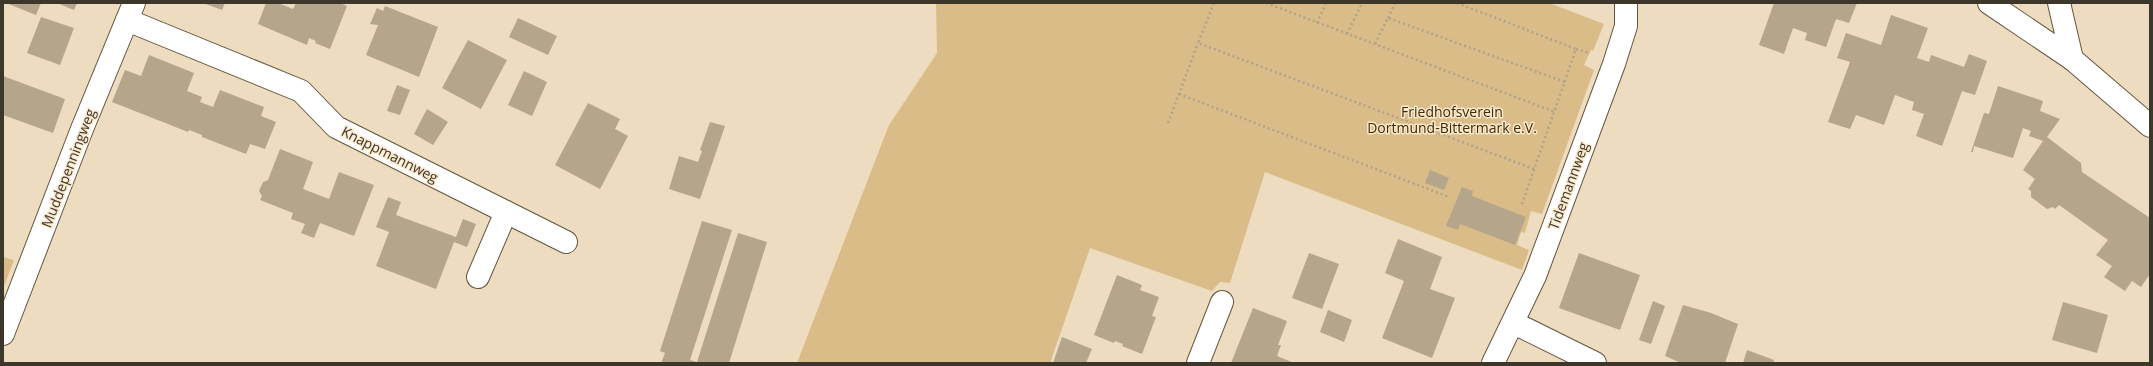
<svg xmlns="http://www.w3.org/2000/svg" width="2153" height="366" font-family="'Open Sans',sans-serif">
<rect width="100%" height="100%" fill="#eddcc0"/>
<g fill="#dabc88">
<polygon points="936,3 1549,3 1604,24 1593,51 1591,50 1584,65 1594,70 1542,214 1531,211 1525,233 1521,232 1517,245 1529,250 1522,270 1265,172 1230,283 1220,282 1212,291 1090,248 1050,363 797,363 889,125 937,53"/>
<polygon points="3,257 14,260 3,289"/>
</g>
<g fill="#b5a58b">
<polygon points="6,3 41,3 36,15"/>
<polygon points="57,3 77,3 74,10"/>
<polygon points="203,3 225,3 222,10"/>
<polygon points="266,3 278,3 293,9 296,3 340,3 347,6 330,49 315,43 316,41 309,38 307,45 258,24"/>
<polygon points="1774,3 1857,3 1849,23 1836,19 1826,47 1805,40 1807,33 1793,28 1784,54 1759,45"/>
<polygon points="385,6 438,27 419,77 366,55 378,25 370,24 377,8 383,11"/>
<polygon points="1891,15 1928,28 1917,58 1929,62 1931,55 1964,67 1969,54 1987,61 1975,95 1962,91 1942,146 1916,136 1924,114 1912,110 1914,102 1895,95 1884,125 1856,115 1850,129 1828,122 1850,62 1837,58 1846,33 1881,45"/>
<polygon points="41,17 74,28 60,65 27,53"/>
<polygon points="518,18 557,36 548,55 509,37"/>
<polygon points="468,40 507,60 481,109 442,88"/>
<polygon points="149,55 194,73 187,91 202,97 200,102 213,107 220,90 264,107 261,116 276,122 265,149 250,144 246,154 202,137 202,135 189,130 188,132 112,102 125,70 141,76"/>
<polygon points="524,71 547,82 532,116 508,105"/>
<polygon points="3,76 65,99 53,133 3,115"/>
<polygon points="397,85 410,90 400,115 387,111"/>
<polygon points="1998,86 2043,101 2040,111 2060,119 2047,137 2081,163 2082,172 2150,218 2150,274 2141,287 2132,281 2125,291 2104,277 2112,266 2096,255 2108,240 2059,205 2055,209 2053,207 2047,209 2031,197 2031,191 2028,189 2035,179 2023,170 2043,141 2029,136 2031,131 2023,128 2013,158 1974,146 1973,152 1971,152 1984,113 1989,114"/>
<polygon points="588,103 620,119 615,129 628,136 600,189 555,165"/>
<polygon points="427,109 448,122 433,145 414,134"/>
<polygon points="710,122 725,126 700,199 669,189 679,156 698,162 702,151 700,150"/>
<polygon points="280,149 313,162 303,189 329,199 339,172 374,185 354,236 320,223 314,238 301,233 305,224 291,219 293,213 260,200 262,196 259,191 263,182 268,180"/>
<polygon points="1430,170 1449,178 1444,190 1425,183"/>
<polygon points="1462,187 1473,191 1472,196 1526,217 1515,245 1460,224 1458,230 1446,226"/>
<polygon points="388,197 401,202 396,215 456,237 463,219 476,224 467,247 454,242 436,289 376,266 389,232 376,227"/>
<polygon points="702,221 732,230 690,360 697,362 738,233 767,242 729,363 661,363 665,353 660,351"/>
<polygon points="1398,239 1442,257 1430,289 1455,298 1432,358 1382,338 1404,281 1385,273"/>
<polygon points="1309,253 1339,264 1322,309 1292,298"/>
<polygon points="1579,253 1640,275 1620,330 1559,308"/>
<polygon points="1117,275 1142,285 1140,290 1159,297 1152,316 1156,317 1142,354 1122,346 1123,344 1115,341 1114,343 1094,335"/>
<polygon points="1653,301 1665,306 1651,344 1639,340"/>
<polygon points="2063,302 2108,315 2097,353 2052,340"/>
<polygon points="1683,305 1711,313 1738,324 1725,363 1681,363 1665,356"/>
<polygon points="1253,308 1287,321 1278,345 1281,345 1277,356 1294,363 1231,363"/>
<polygon points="1328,310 1352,320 1344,342 1320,332"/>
<polygon points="1062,337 1092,349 1086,363 1053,363"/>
<polygon points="1747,350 1774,360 1773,363 1743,363"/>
</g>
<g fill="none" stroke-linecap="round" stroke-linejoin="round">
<g stroke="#64563e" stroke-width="24">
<g id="street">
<polyline points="1989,3 2072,59 2150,126"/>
<polyline points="2059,3 2072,59"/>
<polyline points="127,20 301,91 336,127 566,242"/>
<polyline points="478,277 506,212"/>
<polyline points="1514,323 1595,363"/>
<polyline points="3,334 82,129 134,3"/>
<polyline points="1198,363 1222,302"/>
<polyline points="1493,363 1535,276 1614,64 1626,26 1626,3"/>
</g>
</g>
<g stroke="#b0a38c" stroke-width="2.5" stroke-dasharray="2 3" stroke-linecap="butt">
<polyline points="1214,3 1198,43 1534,169"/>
<polyline points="1266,3 1555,112"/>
<polyline points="1457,3 1576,49 1521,207"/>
<polyline points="1388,18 1395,3"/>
<polyline points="1317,23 1326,3"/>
<polyline points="1347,34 1362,3"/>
<polyline points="1375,44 1388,18 1565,82"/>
<polyline points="1576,49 1589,53"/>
<polyline points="1179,94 1449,197"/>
<polyline points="1168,123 1198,43"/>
</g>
<use href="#street" stroke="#fff" stroke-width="22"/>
</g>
<g text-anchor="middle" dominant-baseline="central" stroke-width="3" stroke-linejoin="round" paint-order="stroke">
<g font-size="14" fill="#3d2a02" stroke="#fae9cd">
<text x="1452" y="111">Friedhofsverein<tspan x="1452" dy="16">Dortmund-Bittermark e.V.</tspan></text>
</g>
<g font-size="14" fill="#3d362b" stroke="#fae9cd">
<text transform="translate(390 154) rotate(27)">Knappmannweg</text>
<text transform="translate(68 168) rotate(-69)">Muddepenningweg</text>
<text transform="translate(1568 186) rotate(-70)">Tidemannweg</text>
</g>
</g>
<rect width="2153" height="366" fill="none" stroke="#3d362b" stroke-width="8"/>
</svg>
